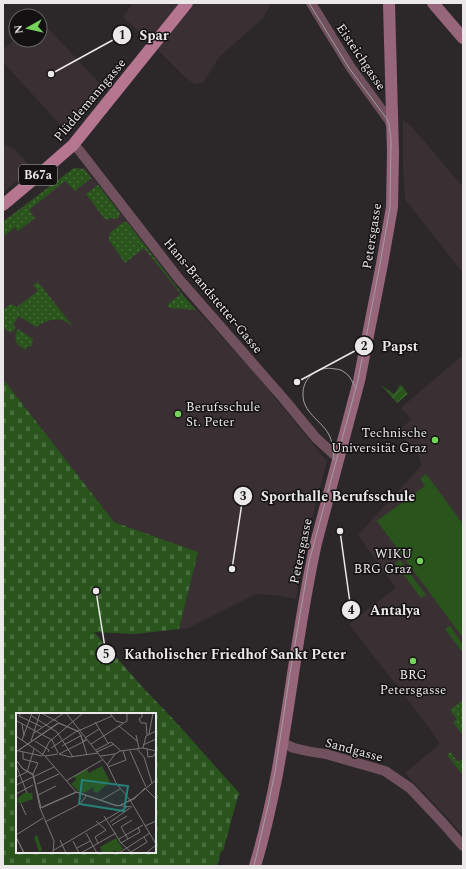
<svg xmlns="http://www.w3.org/2000/svg" width="466" height="869" font-family="Spectral,serif">
<defs>
<pattern id="grass-dots" width="8" height="8" patternUnits="userSpaceOnUse"><rect width="8" height="8" fill="#29551c"/><path d="M2 2h.1M6 6h.1" fill="none" stroke="#486d3d" stroke-width="1.8" stroke-linecap="round"/></pattern>
<pattern id="cemetery-stones" width="16" height="16" patternUnits="userSpaceOnUse"><rect width="16" height="16" fill="#29551c"/><path d="M2 7V4a2 2 0 0 1 4 0v3zM10 15v-3a2 2 0 0 1 4 0v3z" fill="#486d3d"/></pattern>
<pattern id="garden-furrows" width="10" height="10" patternUnits="userSpaceOnUse"><rect width="10" height="10" fill="#29551c"/><path d="M-1 1l2-2M0 10L10 0M9 11l2-2" fill="none" stroke="#486d3d"/></pattern>
</defs>
<rect width="100%" height="100%" fill="#2c282a"/>
<g fill="#3a3034">
<polygon points="133,3 271,3 263,18 219,57 203,83 195,84 186,78 145,37 123,17"/>
<polygon points="44,24 101,85 102,93 69,131 66,131 3,62 3,50 16,39 16,40 40,40 40,26"/>
<polygon points="403,120 410,125 463,187 463,273 405,199 403,164"/>
<polygon points="3,144 15,150 27,163 26,173 3,193"/>
<polygon points="74,168 85,168 124,217 185,297 252,370 327,461 306,541 296,599 275,595 256,594 188,628 179,629 198,552 114,522 3,379 3,221"/>
<polygon points="463,355 463,835 448,818 405,773 440,744 428,726 349,624 396,588 358,535 422,465 416,449 398,432 411,419 401,408"/>
</g>
<g fill="url(#grass-dots)">
<polygon points="74,168 84,169 91,178 75,191 65,181 29,210 35,218 18,231 15,227 3,237 3,222"/>
<polygon points="98,185 120,213 119,217 116,219 110,218 108,220 104,218 86,194"/>
<path d="M124,222H127L186,299L196,310L170,308L167,305L181,294L144,248L125,263L109,240C107,232 118,227 124,222Z"/>
<path d="M38,282L76,330C74,327 71,325 68,323C58,316 45,321 36,327L19,316L13,325L16,328L12,332L6,331L3,326V310L11,304L17,307L38,291L33,285Z"/>
<path d="M18,329L33,339L32,346L26,347V350C15,344 13,340 18,329Z"/>
<polygon points="463,700 463,735 453,722 457,719 450,710"/>
<polygon points="450,752 458,762 463,758 463,775 447,755"/>
</g>
<path fill="url(#cemetery-stones)" fill-rule="evenodd" d="M3,379L114,522L198,552L179,629L135,634L94,632L144,689L173,719L240,794L238,796L223,851H221L217,866H3ZM17,714H155V852H17Z"/>
<polygon fill="url(#garden-furrows)" points="381,385 394,394 400,385 401,385 408,394 397,403"/>
<g fill="#29551c">
<polygon points="426,474 463,524 463,638 377,521 425,486 420,479"/>
<polygon points="400,560 426,595 421,598 395,563"/>
<polygon points="450,626 463,645 463,653 445,629"/>
</g>
<g fill="none" stroke-linecap="round" stroke-linejoin="round">
<g stroke="#71515d" stroke-width="10">
<polyline points="311,3 351,68 389,120 391,125"/>
<polyline points="73,145 79,150 179,279 283,398 316,438 339,459"/>
<path d="M282,743C286,744 289,746 294,748C302,750 317,753 326,754L385,771L410,788L442,822L463,846"/>
</g>
<g stroke="#98667a" stroke-width="12">
<polyline points="433,3 463,38"/>
<path d="M255,866C264,836 271,805 277,774C291,697 299,619 316,543L359,381L382,264L392,207L393,152L389,3"/>
</g>
<polyline stroke="#b77690" stroke-width="12" points="3,205 41,173 73,145 187,3"/>
<g stroke="#a19fa0" stroke-width="1">
<path d="M334,460C333,451 333,441 328,433C320,420 303,412 303,395C302,378 318,365 335,369C338,369 342,370 344,372C350,375 353,383 356,389"/>
<polyline points="254,866 269,801 275,772 290,673 309,562 358,380 380,264 390,207 391,140 389,124 387,119 349,68 309,3"/>
</g>
</g>
<g fill="#75d25a" stroke="#131112" stroke-width="1.5">
<circle cx="178" cy="414" r="4"/>
<circle cx="435" cy="440" r="4"/>
<circle cx="420" cy="561" r="4"/>
<circle cx="413" cy="661" r="4"/>
</g>
<g text-anchor="middle" dominant-baseline="central" stroke-width="3" stroke-linejoin="round" paint-order="stroke">
<rect fill="#131112" stroke="#aaa8a8" stroke-width="1" x="19" y="165" width="38" height="20" rx="3"/>
<g font-size="12" font-weight="bold" fill="#eae8e9">
<text x="38" y="175">B67a</text>
</g>
<g font-size="13" fill="#eae8e9" stroke="#131112">
<text transform="translate(361 57) rotate(56)">Eisteichgasse</text>
<text transform="translate(90 100) rotate(-50)">Plüddemanngasse</text>
<text transform="translate(372 236) rotate(-81)">Petersgasse</text>
<text transform="translate(213 296) rotate(50)">Hans-Brandstetter-Gasse</text>
<text transform="translate(301 551) rotate(-78)">Petersgasse</text>
<text transform="translate(354 750) rotate(15)">Sandgasse</text>
</g>
<g font-size="13" fill="#eae8e9" stroke="#131112" text-anchor="end">
<text x="186" y="407" text-anchor="start">Berufsschule<tspan x="186" dy="15">St. Peter</tspan></text>
<text x="427" y="433">Technische<tspan x="427" dy="15">Universität Graz</tspan></text>
<text x="412" y="554">WIKU<tspan x="412" dy="15">BRG Graz</tspan></text>
<text x="413" y="675" text-anchor="middle">BRG<tspan x="413" dy="15">Petersgasse</tspan></text>
</g>
</g>
<g transform="translate(16 713)">
<rect width="140" height="140" fill="#2c282a"/>
<path d="M21,122L26,137L23,139L18,124Z" fill="#29551c"/>
<path d="M86,53L94,69L81,80L77,78L78,74L68,80L62,78L55,71L60,67L58,63L71,56L73,60Z" fill="#29551c"/>
<path d="M100,125L107,136L102,140L98,137L96,140H86L84,134Z" fill="#29551c"/>
<path d="M8,80H16L17,86L3,91L1,86Z" fill="#29551c"/>
<path fill="none" stroke="#787576" stroke-width="1" d="M5,0L3,3L26,14M25,0L42,9M50,0L92,53L100,70L114,87L140,131M94,0L100,8L107,10M126,0V4L123,6L125,10H130L131,22M16,3L41,19L57,44M1,8L36,27L42,40M79,9L92,30M6,11L8,23M103,13L121,28M62,18L96,3M18,20L48,0M133,21L137,0M120,22L123,35M0,23L29,43L60,79L98,92L116,94M65,23L71,42M69,25L83,16M6,27L16,0M15,28L24,0M19,28L33,37L32,39M75,31L111,8V0M127,32L140,26M46,33L66,22M35,35L61,18M127,35L130,23L140,18M121,36L128,44L136,70M131,36L132,44L138,43L140,38M80,37L95,29L105,38M3,38L26,43L33,29L67,0M114,38L130,74M0,39L42,10L62,18M0,39L43,10L63,19L67,28L70,26M7,39V46L22,50L17,61M81,39L98,31M43,41L54,44L82,40M43,41L71,27M29,43L42,41M85,43L99,41M0,47L7,56L17,62L24,95L38,128L37,140M0,47L7,56L17,61L25,95L61,79L102,93L118,86L129,75L140,86M0,52L11,80M91,52L99,41L104,38L127,35L140,38M92,54L110,47L107,38M0,64L11,59L18,36M50,68L86,47M21,71L43,61M0,72L38,54M0,81L17,72M22,82L40,73M85,87L104,76M5,91L10,102M105,92L118,85L140,67M24,95L60,79M88,103L105,130L116,140M80,108L90,117L79,124L82,130M29,109L64,91L71,82M94,109L114,95M96,112L111,103M129,113L140,108M70,120L81,140M0,122L27,105M0,124L8,140M0,124L8,140M103,126L127,112M112,126L105,114L116,107M44,127L50,140M57,128L63,140M105,130L124,119L122,114M61,135L74,128M38,137L111,94M115,139L131,129L128,124M65,140L100,120M103,140L134,120M130,140L140,132"/>
<path fill="#25817a" fill-opacity="0.15" stroke="#25817a" stroke-width="2" d="M66,67L112,73L108,98L63,91Z"/>
<rect width="140" height="140" fill="none" stroke="#eae8e9" stroke-width="2"/>
</g>
<path fill="none" stroke="#eae8e9" stroke-width="1.5" d="M51 74L122 35M297 382L364 346M232 569L243 496M340 531L351 610M96 591L106 654"/>
<g fill="#eae8e9" stroke="#131112" stroke-width="1.5">
<circle cx="51" cy="74" r="4"/>
<circle cx="297" cy="382" r="4"/>
<circle cx="232" cy="569" r="4"/>
<circle cx="340" cy="531" r="4"/>
<circle cx="96" cy="591" r="4"/>
<circle cx="122" cy="35" r="10"/>
<circle cx="364" cy="346" r="10"/>
<circle cx="243" cy="496" r="10"/>
<circle cx="351" cy="610" r="10"/>
<circle cx="106" cy="654" r="10"/>
</g>
<g font-size="12" text-anchor="middle" font-weight="bold" fill="#111">
<text x="122" y="39">1</text>
<text x="364" y="350">2</text>
<text x="243" y="500">3</text>
<text x="351" y="614">4</text>
<text x="106" y="658">5</text>
</g>
<g font-size="14" text-anchor="middle" font-weight="bold" fill="#eae8e9" stroke="#131112" stroke-width="3" stroke-linejoin="round" paint-order="stroke">
<text x="154" y="40">Spar</text>
<text x="400" y="351">Papst</text>
<text x="338" y="501">Sporthalle Berufsschule</text>
<text x="395" y="615">Antalya</text>
<text x="235" y="659">Katholischer Friedhof Sankt Peter</text>
</g>
<rect width="466" height="869" fill="none" stroke="#eae8e9" stroke-width="8"/>
<g transform="translate(28 28) rotate(262)"><circle r="19" fill="#131112" stroke="#696768"/>
<path d="M0-3L7 15L0 10L-7 15Z" fill="#75d25a"/>
<text y="-6" font-size="11" font-weight="bold" text-anchor="middle" fill="#eae8e9">N</text>
</g>
</svg>
